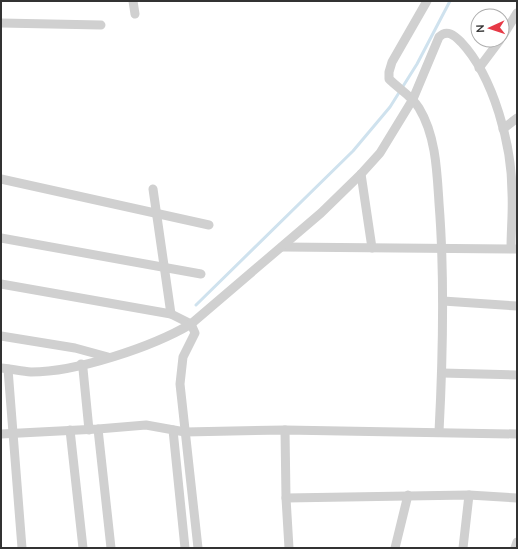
<svg xmlns="http://www.w3.org/2000/svg" width="518" height="549" font-family="'Nunito Sans',sans-serif">
<rect width="100%" height="100%" fill="#fff"/>
<g fill="none" stroke-linecap="round" stroke-linejoin="round">
<polyline stroke="#cfe2ee" stroke-width="3" points="196,305 353,151 390,107 417,64 450,1"/>
<g stroke="#d0d0d0" stroke-width="9">
<polyline points="133,1 135,14"/>
<path d="M427,1L392,62L389,72V79C399,89 412,96 419,108C436,136 437,172 439,203C445,279 443,355 439,432"/>
<polyline points="1,23 101,25"/>
<polyline points="502,37 517,13"/>
<polyline points="479,68 500,40"/>
<polyline points="503,129 517,118"/>
<polyline points="361,174 372,248"/>
<polyline points="1,179 209,225"/>
<polyline points="153,189 171,314"/>
<polyline points="1,238 201,274"/>
<polyline points="282,247 517,249"/>
<polyline points="1,284 171,314 191,324 195,333 183,357 180,384 198,548"/>
<polyline points="443,301 517,306"/>
<polyline points="1,336 75,348 108,357"/>
<polyline points="81,364 83,369 89,430"/>
<path d="M1,368C11,369 21,371 31,372C77,372 152,347 191,324L321,213L361,174L380,153L413,99L439,37C447,29 454,35 461,42C494,77 512,146 512,193C513,211 511,230 511,248"/>
<polyline points="8,369 22,548"/>
<polyline points="442,373 517,375"/>
<polyline points="98,429 111,548"/>
<polyline points="70,430 83,548"/>
<polyline points="173,430 185,548"/>
<polyline points="285,430 286,498 289,548"/>
<polyline points="1,434 98,429 146,425 185,432 285,430 517,434"/>
<polyline points="286,498 469,495 517,498"/>
<polyline points="395,548 408,495"/>
<polyline points="463,548 469,495"/>
<polyline points="515,548 517,542"/>
</g>
</g>
<rect width="518" height="549" fill="none" stroke="#333333" stroke-width="4"/>
<g transform="translate(490 28) rotate(267)"><circle r="19" fill="#ffffff" stroke="#adadad"/>
<path d="M0-3L7 15L0 10L-7 15Z" fill="#e63946"/>
<text y="-6" font-size="11" font-weight="bold" text-anchor="middle" fill="#333333">N</text>
</g>
</svg>
